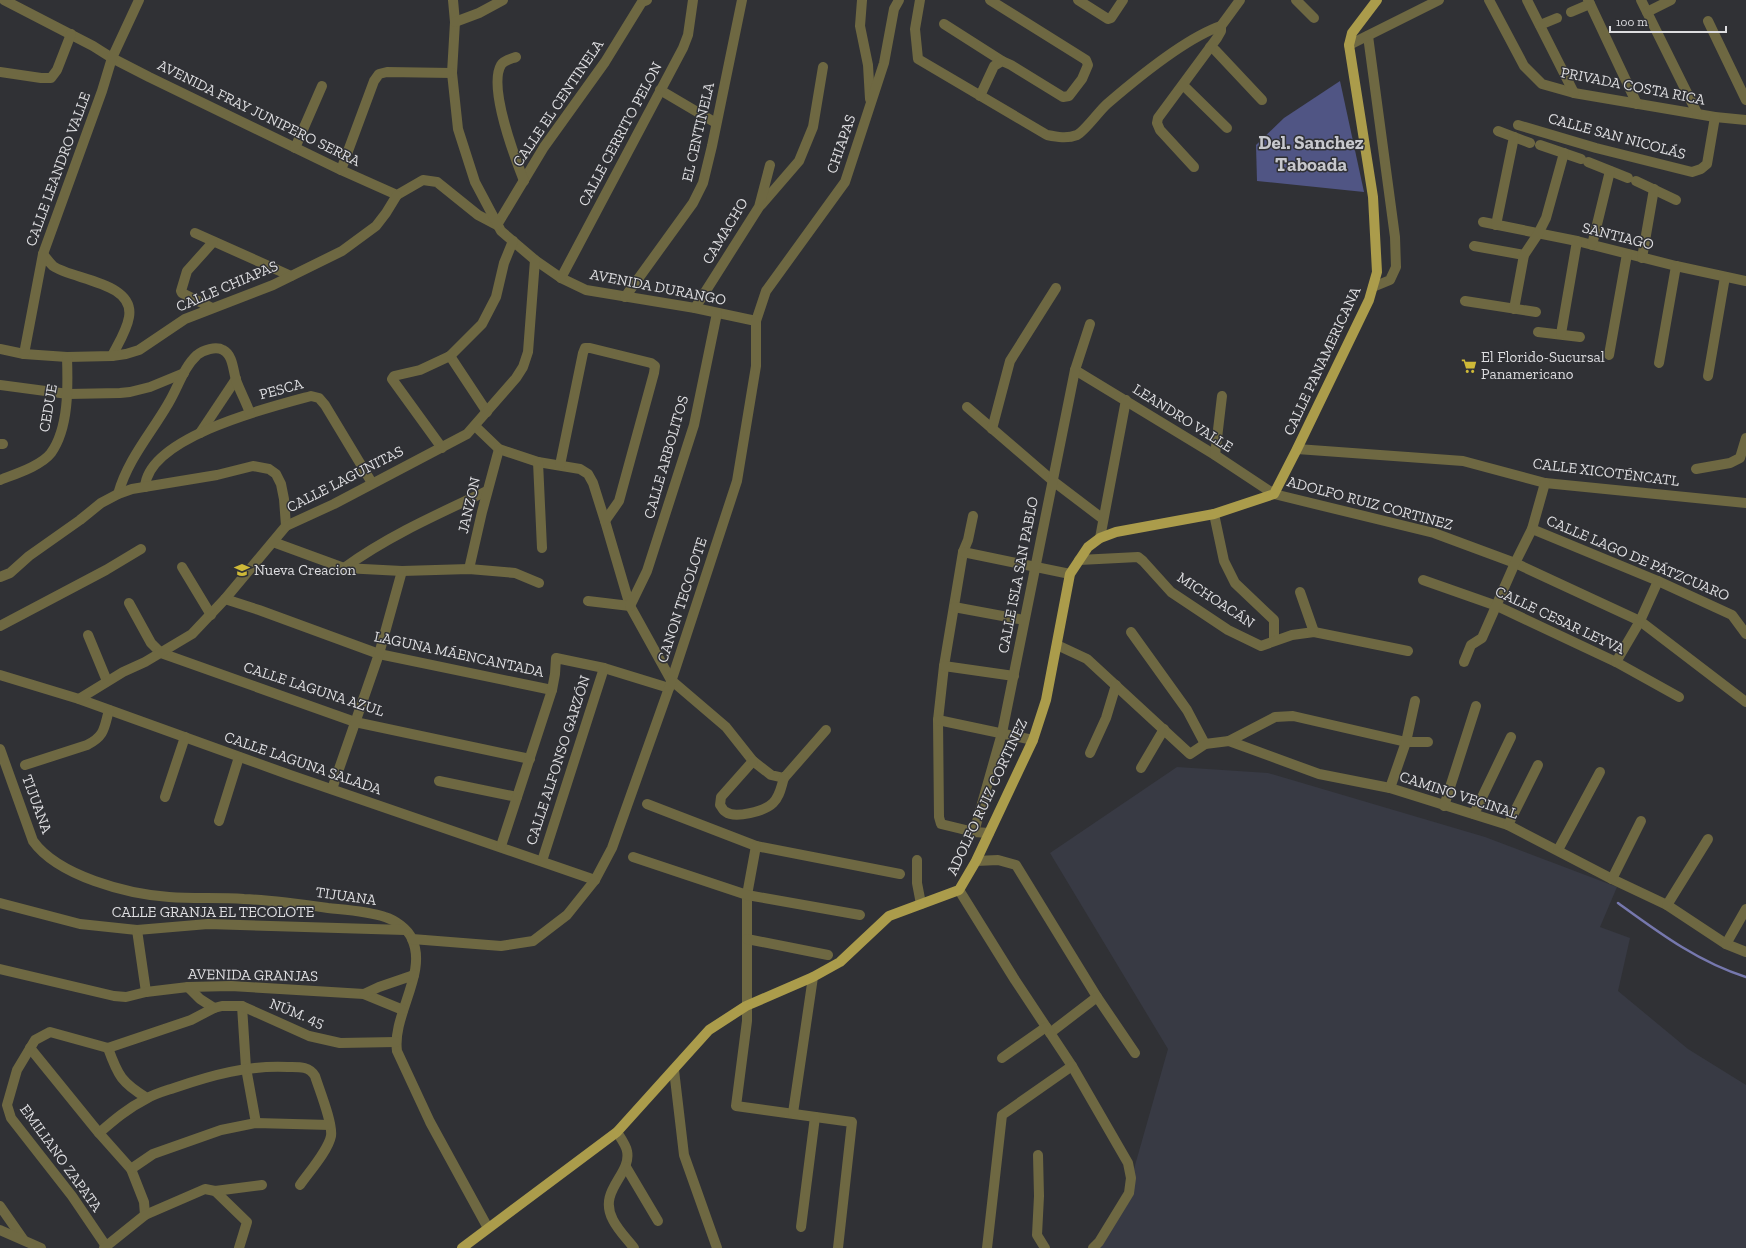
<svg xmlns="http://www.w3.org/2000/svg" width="1746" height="1248" font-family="'Zilla Slab',serif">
<rect width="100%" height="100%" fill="#303135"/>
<polygon fill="#383a44" points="1177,767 1268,773 1485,837 1617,887 1600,927 1630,938 1618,991 1688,1049 1746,1085 1746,1248 1100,1248 1130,1183 1168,1049 1050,853"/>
<polygon fill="#505584" points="1340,81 1364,192 1257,181 1256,145 1284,118"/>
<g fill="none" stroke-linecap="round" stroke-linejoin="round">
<path stroke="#7678ae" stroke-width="2.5" d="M1618,903C1658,932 1698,962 1746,977"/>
<g stroke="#6e6842" stroke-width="10">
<polyline points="4,0 93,46 112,58 149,77 341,170 397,195 423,180 437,182 478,215 497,225 544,147 605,62 642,2 647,0"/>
<polyline points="453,0 455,22 452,73 458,129 475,182 501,231 535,260 561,278 586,290 695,308 756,321"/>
<polyline points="862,0 860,26 868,65 870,99"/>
<path d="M920,0L915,29L918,59L1047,135C1057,137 1067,139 1077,135C1085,131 1099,111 1107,104C1136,79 1185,38 1221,26"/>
<polyline points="1078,0 1108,19 1111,18 1123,0"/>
<polyline points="1296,0 1314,18"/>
<polyline points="1489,0 1524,66 1542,84 1574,93 1715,117 1746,120"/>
<polyline points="1527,0 1574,93"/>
<polyline points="1641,0 1697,113"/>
<polyline points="1590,4 1637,104"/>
<polyline points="1571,12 1590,4 1588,0"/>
<polyline points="1647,12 1671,0"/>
<polyline points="1708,21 1746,100"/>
<polyline points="455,22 479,13 503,0"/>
<polyline points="944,24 1002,61"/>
<polyline points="1540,25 1557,18"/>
<polyline points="1368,36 1395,237 1396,267 1390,280 1373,287"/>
<polyline points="1349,45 1439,0"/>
<polyline points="1210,47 1215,50 1262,100"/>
<path d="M516,57C511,59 504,60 501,65C488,87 515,158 524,181"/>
<polyline points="0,72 41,78 51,78 57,70 71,34"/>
<polyline points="1183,85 1227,128"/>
<polyline points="660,90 716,123"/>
<polyline points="980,96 994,66 1002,61 1011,65 1063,97 1069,96 1082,79 1088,65 1086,60 990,0"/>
<polyline points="1518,125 1596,148 1692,172 1701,169 1707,164 1715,117"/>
<polyline points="1498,131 1530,143"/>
<polyline points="1540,145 1581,159"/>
<polyline points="295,148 322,86"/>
<polyline points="1588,162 1628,178"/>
<polyline points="1194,167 1160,130 1157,123 1158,118 1217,38 1221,31 1221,26 1240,0"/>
<polyline points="341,170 374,81 379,74 387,72 452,73"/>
<polyline points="1636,181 1676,200"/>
<polyline points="761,205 799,161 813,127 823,67"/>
<polyline points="1483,222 1577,241 1676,266 1746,281"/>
<polyline points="1496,225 1514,137"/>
<polyline points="195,233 291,276"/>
<polyline points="1592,245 1610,171"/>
<polyline points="1474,246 1524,255"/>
<path d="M43,254C46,258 50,263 53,266C73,280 135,282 129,317C127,330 118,344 112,356"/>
<polyline points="1642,258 1654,189"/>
<polyline points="561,278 683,48 688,35 693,0"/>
<polyline points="625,297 693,203 703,183 712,146 742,0"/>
<polyline points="1465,301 1536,312"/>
<polyline points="212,308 182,293 181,291 187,271 213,242"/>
<polyline points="695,308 759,207 770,165"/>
<polyline points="1514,309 1524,255 1538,234 1546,218 1564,153"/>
<polyline points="1538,332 1580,337"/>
<polyline points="1561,334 1577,241"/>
<polyline points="0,349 24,354 67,357 112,356 126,354 139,350 185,319 273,285 342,251 376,226 386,213 397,195"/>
<polyline points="24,354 43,254 102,91 112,58 139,0"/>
<polyline points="1609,355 1627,254"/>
<polyline points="450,356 487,412"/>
<polyline points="1659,363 1676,266"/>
<polyline points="1075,370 1215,455 1274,494 1434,533 1515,563 1640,621 1746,702"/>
<polyline points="1708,376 1725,277"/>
<polyline points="0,385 68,394 120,393 130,392 150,387 184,373"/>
<polyline points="967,407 1053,481 1103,519"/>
<polyline points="475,426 499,449 538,462 580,469 588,474 593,483 605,521 630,606 671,680 726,727 753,761 771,775 784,778 826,730"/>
<polyline points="992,429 1010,361 1056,288"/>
<polyline points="200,433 236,379"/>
<polyline points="0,444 3,444"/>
<polyline points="442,448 392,379 394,376 420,370 450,356 482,324 496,297 504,263 513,241"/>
<polyline points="1297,449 1463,461 1545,483 1746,503"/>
<polyline points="1215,455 1222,396"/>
<polyline points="538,462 542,548"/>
<polyline points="560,465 583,353 585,348 590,348 651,363 655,366 654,373 619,501 605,521"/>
<polyline points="1696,469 1730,463 1740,458 1746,438"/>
<path d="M0,480C15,474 41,466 51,453C69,428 68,386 67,357"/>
<path d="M145,487C148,437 270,407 311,396L319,398L325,405L372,483"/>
<path d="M118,494C128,459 150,435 168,404C178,388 183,368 197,355C203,350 216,346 223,350C233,355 233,370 236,380C240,391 246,402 250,413"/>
<polyline points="1214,514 1224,561 1235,583 1274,620 1274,640"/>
<polyline points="973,516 968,540 963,552 944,666 938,720 939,817 941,824 974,832 989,833"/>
<polyline points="1532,529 1658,581 1732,615 1746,634"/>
<polyline points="1100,538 1126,400"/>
<polyline points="273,542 344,568 402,571 469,569 515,573 539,583"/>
<polyline points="963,552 1070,574"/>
<polyline points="1079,560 1138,557 1143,561 1171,592 1228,630 1261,646 1292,635 1314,632 1408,651"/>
<polyline points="182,567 211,615"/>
<path d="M344,568C388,536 438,514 487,491"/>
<polyline points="469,569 482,512 499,449"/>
<polyline points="0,577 10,573 29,556 80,520 101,503 118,494 132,489 217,475 253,466 269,469 276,474 281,484 284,499 286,526"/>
<polyline points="1423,580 1497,606 1616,662 1679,697"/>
<polyline points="1300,592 1314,632"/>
<polyline points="225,599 259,610 379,654 552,690"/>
<polyline points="588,601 630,606"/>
<polyline points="129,603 151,643 161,653 355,722 530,759"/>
<polyline points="630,606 647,571 694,425 717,313"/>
<polyline points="954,607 1024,620"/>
<polyline points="0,626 106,570 141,549"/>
<polyline points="1131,632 1187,710 1205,744"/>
<polyline points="88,635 107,681"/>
<polyline points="1057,645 1087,659 1190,754 1205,744 1229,741 1319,774 1390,788 1508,825 1612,879 1667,905 1726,944 1746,952"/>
<polyline points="1464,662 1471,645 1482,638 1515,563 1532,529 1545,483"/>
<polyline points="1616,662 1640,621 1658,581"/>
<polyline points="944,666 1014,676"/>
<polyline points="0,675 79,699 290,775 595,880"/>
<polyline points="79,699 123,672 145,662 192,634 225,599 286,526 334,504 467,434 516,378 523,367 528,352 535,260"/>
<polyline points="938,720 1033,740"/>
<polyline points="1229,741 1275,717 1293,716 1406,742 1428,742"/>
<path d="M0,749L33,841C58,876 127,894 169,897C194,899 219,897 244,899C272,900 300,904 328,908C347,910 367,911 385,917C395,920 408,929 412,939C428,973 392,1015 397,1051L430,1122L488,1228"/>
<polyline points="1090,753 1106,718 1116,685"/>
<path d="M753,761L721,797L720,805C722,807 723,811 726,812C735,819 765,811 773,803C780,796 781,787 784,778"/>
<path d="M25,765L87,745C105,736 104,728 109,710"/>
<polyline points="1141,768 1164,729"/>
<polyline points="439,781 517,797"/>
<polyline points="1390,788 1406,742 1415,701"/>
<polyline points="332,789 379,654 402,571"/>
<polyline points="165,797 185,737"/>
<polyline points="647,804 756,846 900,874"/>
<polyline points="1444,806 1476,706"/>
<polyline points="1474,814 1511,737"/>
<polyline points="219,821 239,757"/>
<polyline points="1508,825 1538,765"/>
<polyline points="974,832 1002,733 1075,370 1090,324"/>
<polyline points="501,846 552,690 555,674 556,658 604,668 669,688"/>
<polyline points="756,846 747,895 747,1021 736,1106 852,1122 838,1248"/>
<polyline points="1558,850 1600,772"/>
<polyline points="633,857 747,895 860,915"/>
<polyline points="917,860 917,883 921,904"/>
<polyline points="542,861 604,668"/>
<polyline points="976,861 998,860 1016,865 1097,997 1050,1033"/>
<polyline points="1612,879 1641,821"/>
<polyline points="959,890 1015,980 1072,1066 1128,1163 1131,1178 1129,1193 1099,1242 1093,1248"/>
<polyline points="0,903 80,924 137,930 208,924 405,930"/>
<polyline points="1667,905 1708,839"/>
<polyline points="137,930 146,992"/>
<polyline points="412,939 501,946 533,941 567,915 595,880 612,848 669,688 737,481 756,366 756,321 766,291 845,182 884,63 894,9 899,0"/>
<polyline points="747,939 828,955"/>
<polyline points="1726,944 1746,909"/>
<polyline points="0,969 114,996 126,997 146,992 188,987 231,986 364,994 403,1010"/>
<polyline points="188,987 200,999 214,1008"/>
<polyline points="364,994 379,987 414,975"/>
<polyline points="1097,997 1135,1053"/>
<polyline points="242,1006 246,1068 256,1123"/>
<polyline points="30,1048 99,1133 131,1169 144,1202 145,1215"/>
<path d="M108,1048C118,1076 122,1083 147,1098"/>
<polyline points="1002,1058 1046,1027"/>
<polyline points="674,1070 684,1155 717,1248"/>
<polyline points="793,1113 813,977"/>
<path d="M617,1132C620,1137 626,1145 627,1151C632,1175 597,1190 613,1220C618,1230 627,1239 634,1248"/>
<path d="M99,1133C114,1120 128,1108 146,1099C154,1094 165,1091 174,1088C212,1075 248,1065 288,1067C299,1067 309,1066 315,1076C319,1089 333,1123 331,1136C328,1151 309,1172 300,1185"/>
<polyline points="1038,1155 1039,1196 1037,1235 1045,1248"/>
<polyline points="626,1167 658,1221"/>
<polyline points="131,1169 153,1154 221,1130 256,1123 330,1125"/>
<polyline points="215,1191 247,1222 239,1248"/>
<polyline points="0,1206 23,1239"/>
<polyline points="801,1227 815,1117"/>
<polyline points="0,1230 41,1248"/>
<polyline points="106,1246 72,1196 11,1118 7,1105 17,1070 35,1040 50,1032 108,1048 191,1020 214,1008 222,1006 242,1006 309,1036 340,1043 396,1042"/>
<polyline points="104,1248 145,1215 205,1189 215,1191 262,1185"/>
<polyline points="987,1248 1002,1115 1072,1066"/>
</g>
<polyline stroke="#ab9c4b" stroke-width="10" points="462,1248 617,1132 709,1030 746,1006 813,977 840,962 889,916 959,890 976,861 1033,740 1046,700 1070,574 1088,547 1100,538 1116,532 1214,514 1274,494 1297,449 1369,300 1377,272 1373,197 1349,45 1352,33 1377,0"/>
</g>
<defs>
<g id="supermarket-bare" transform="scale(1.2)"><path d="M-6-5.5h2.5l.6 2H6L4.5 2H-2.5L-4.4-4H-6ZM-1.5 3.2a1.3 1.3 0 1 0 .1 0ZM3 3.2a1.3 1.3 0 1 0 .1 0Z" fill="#ceb938" stroke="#303135" stroke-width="2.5" paint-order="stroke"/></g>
<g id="school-bare" transform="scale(1.2)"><path d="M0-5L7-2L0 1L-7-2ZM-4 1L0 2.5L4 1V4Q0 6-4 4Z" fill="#ceb938" stroke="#303135" stroke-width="2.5" paint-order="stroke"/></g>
</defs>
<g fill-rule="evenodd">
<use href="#supermarket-bare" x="1469" y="366"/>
<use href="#school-bare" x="242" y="570"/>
</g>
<g text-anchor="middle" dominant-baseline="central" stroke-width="3" stroke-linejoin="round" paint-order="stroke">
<g font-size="15" fill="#dddde0" stroke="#303135">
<text transform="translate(1633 86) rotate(11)">PRIVADA COSTA RICA</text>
<text transform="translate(558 103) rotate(-56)">CALLE EL CENTINELA</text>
<text transform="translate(259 113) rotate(26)">AVENIDA FRAY JUNIPERO SERRA</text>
<text transform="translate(698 132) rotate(-77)">EL CENTINELA</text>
<text transform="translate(620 134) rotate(-62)">CALLE CERRITO PELON</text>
<text transform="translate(1617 136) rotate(15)">CALLE SAN NICOLÁS</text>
<text transform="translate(841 144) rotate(-71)">CHIAPAS</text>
<text transform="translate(58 169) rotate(-70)">CALLE LEANDRO VALLE</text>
<text transform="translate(725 231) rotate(-59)">CAMACHO</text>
<text transform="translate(1618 236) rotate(14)">SANTIAGO</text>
<text transform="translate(227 286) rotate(-23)">CALLE CHIAPAS</text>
<text transform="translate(658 287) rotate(11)">AVENIDA DURANGO</text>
<text transform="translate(1322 361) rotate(-65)">CALLE PANAMERICANA</text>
<text transform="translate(281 389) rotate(-15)">PESCA</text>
<text transform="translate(48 408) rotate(-80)">CEDUE</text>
<text transform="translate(1183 418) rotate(32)">LEANDRO VALLE</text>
<text transform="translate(666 457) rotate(-74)">CALLE ARBOLITOS</text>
<text transform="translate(1606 472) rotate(7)">CALLE XICOTÉNCATL</text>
<text transform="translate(345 479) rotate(-27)">CALLE LAGUNITAS</text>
<text transform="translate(1370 503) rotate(15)">ADOLFO RUIZ CORTINEZ</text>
<text transform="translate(469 505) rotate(-77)">JANZON</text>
<text transform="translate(1638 558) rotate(23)">CALLE LAGO DE PÁTZCUARO</text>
<text transform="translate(1018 575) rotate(-79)">CALLE ISLA SAN PABLO</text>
<text transform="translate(682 600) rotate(-72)">CANON TECOLOTE</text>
<text transform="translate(1216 600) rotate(33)">MICHOACÁN</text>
<text transform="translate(1560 620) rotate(25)">CALLE CESAR LEYVA</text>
<text transform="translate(459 654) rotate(12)">LAGUNA MÁENCANTADA</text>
<text transform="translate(314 689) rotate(18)">CALLE LAGUNA AZUL</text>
<text transform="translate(558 760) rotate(-72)">CALLE ALFONSO GARZÓN</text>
<text transform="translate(303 763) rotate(19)">CALLE LAGUNA SALADA</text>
<text transform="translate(1459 795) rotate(18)">CAMINO VECINAL</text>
<text transform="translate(987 797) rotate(-65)">ADOLFO RUIZ CORTINEZ</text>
<text transform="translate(37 804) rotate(70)">TIJUANA</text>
<text transform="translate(346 896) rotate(8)">TIJUANA</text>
<text x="213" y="912">CALLE GRANJA EL TECOLOTE</text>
<text transform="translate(253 975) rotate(1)">AVENIDA GRANJAS</text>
<text transform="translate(297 1013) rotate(21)">NÚM. 45</text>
<text transform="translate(61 1158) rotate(54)">EMILIANO ZAPATA</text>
</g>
<g font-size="15" fill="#dddde0" stroke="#303135" text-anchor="start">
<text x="1481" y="357">El Florido-Sucursal<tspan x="1481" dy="17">Panamericano</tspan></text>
<text x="254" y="570">Nueva Creacion</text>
</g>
<g font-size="19" font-weight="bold" fill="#c7c8cd" stroke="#303135">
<text x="1311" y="142">Del. Sanchez<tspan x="1311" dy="22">Taboada</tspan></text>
</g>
</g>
<path d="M1610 26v6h116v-6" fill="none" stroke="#dddde0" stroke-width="2"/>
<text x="1616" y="26" font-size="12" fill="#dddde0" stroke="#303135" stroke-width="3" paint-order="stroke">100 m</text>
</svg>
